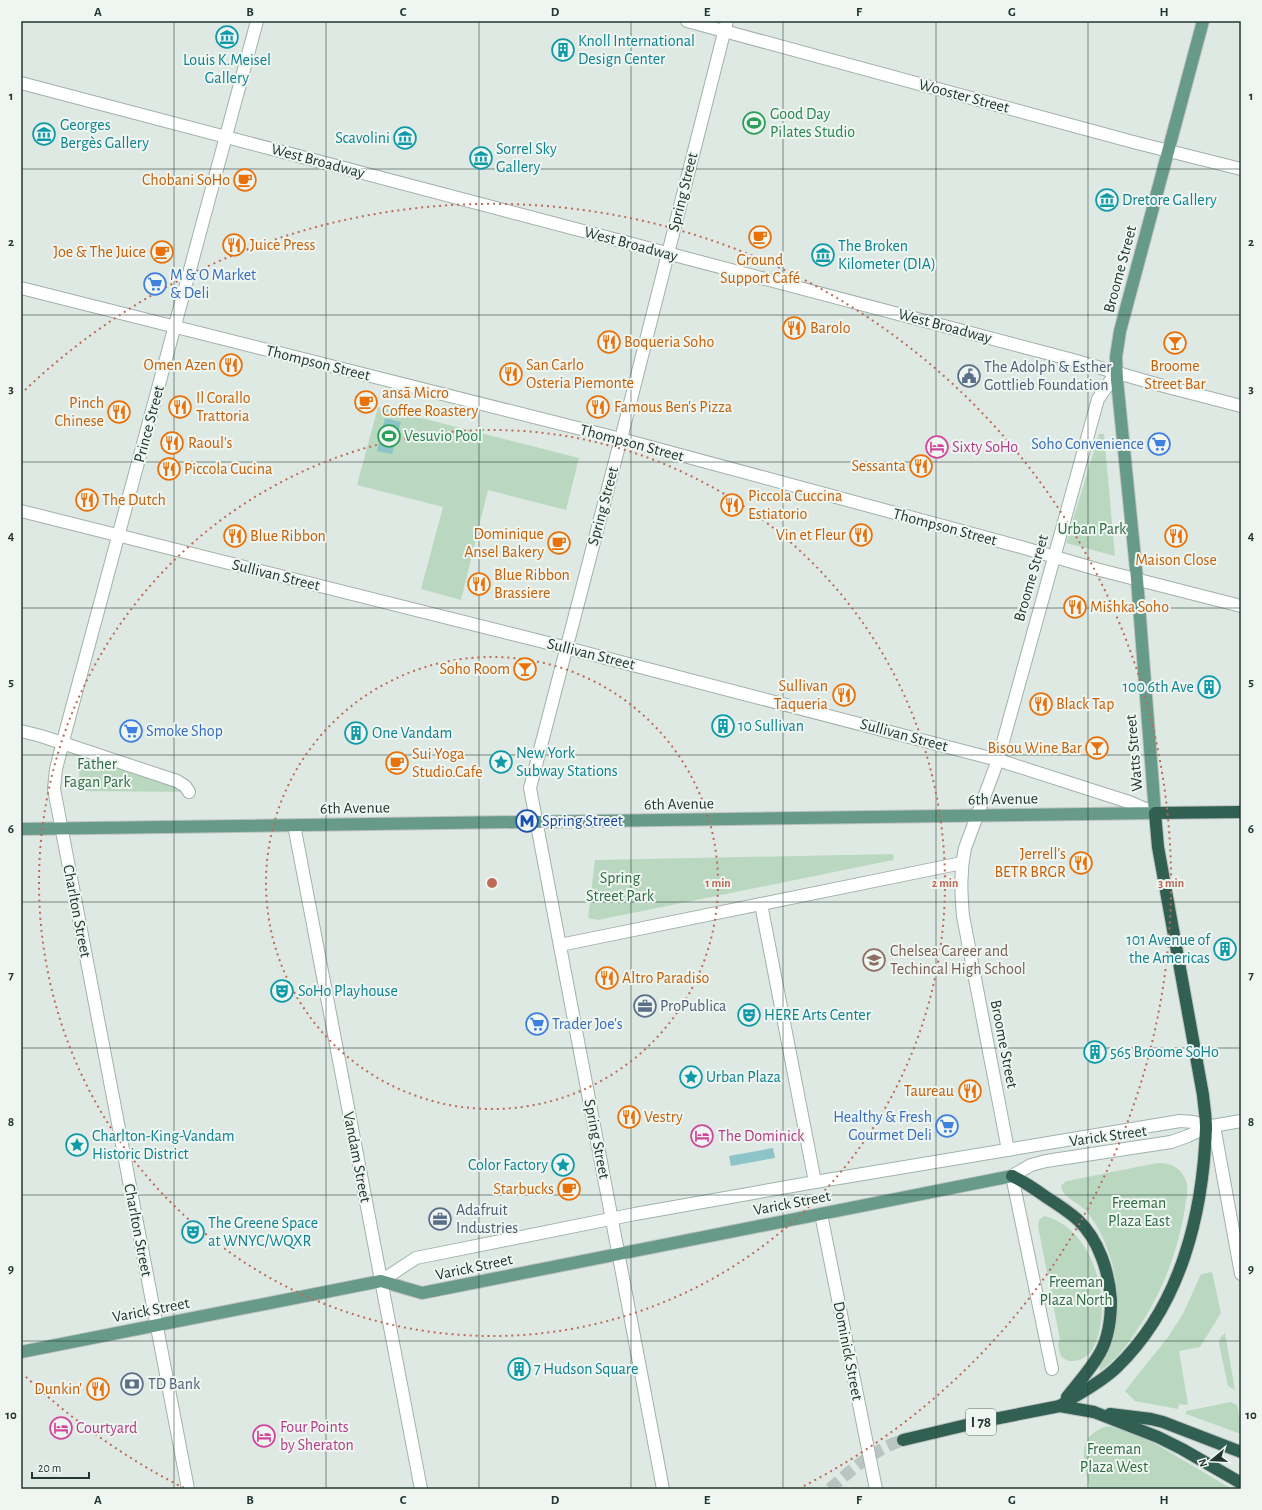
<svg xmlns="http://www.w3.org/2000/svg" width="1262" height="1510" font-family="'Alegreya Sans',sans-serif">
<rect width="100%" height="100%" fill="#dfe9e4"/>
<g fill="#bad8c0">
<polygon points="378,407 579,458 566,510 488,490 461,600 421,589 443,507 357,485"/>
<polygon points="1099,434 1104,434 1115,556 1066,543"/>
<polygon points="80,750 189,792 79,791"/>
<polygon points="893,854 894,857 893,860 598,920 588,918 595,860"/>
<path d="M1157,1163C1170,1162 1182,1168 1186,1181C1189,1190 1186,1199 1185,1208C1178,1251 1162,1294 1137,1330C1127,1345 1115,1361 1100,1371L1099,1367C1107,1351 1113,1335 1116,1318C1122,1284 1108,1236 1086,1211C1078,1202 1062,1198 1061,1185L1067,1181Z"/>
<path d="M1044,1216C1095,1228 1116,1308 1092,1350C1087,1359 1072,1365 1063,1358C1059,1355 1059,1348 1058,1344L1060,1340L1038,1226L1039,1220Z"/>
<polygon points="1212,1272 1221,1313 1200,1347 1179,1351 1188,1404 1185,1405 1179,1404 1178,1409 1135,1401 1125,1391 1168,1337 1183,1314 1201,1274"/>
<polygon points="1225,1333 1235,1390 1228,1386 1219,1344 1220,1338"/>
<polygon points="1231,1402 1237,1405 1241,1426 1241,1434 1186,1414 1186,1411"/>
<path d="M1108,1426L1130,1432L1154,1443L1232,1489H1090C1084,1462 1074,1436 1108,1426Z"/>
</g>
<g fill="#8cc4c9">
<polygon points="385,418 401,422 392,454 377,451"/>
<polygon points="773,1148 775,1158 731,1166 729,1156"/>
</g>
<g fill="none" stroke-linecap="round" stroke-linejoin="round">
<path stroke="#b9c5c0" stroke-width="12" stroke-dasharray="12 6" stroke-linecap="butt" d="M830,1489C852,1469 875,1449 903,1440"/>
<g stroke="#a3b0aa" stroke-width="14">
<g id="street">
<polyline points="687,21 1137,143 1241,169"/>
<polyline points="21,83 1073,360 1156,384 1241,406"/>
<polyline points="21,288 621,439 1021,547 1096,569 1241,606"/>
<polyline points="21,511 544,642 998,760 1129,802 1155,813"/>
<polyline points="21,731 41,736 177,781 185,786 189,792"/>
<polyline points="294,825 421,1489"/>
<polyline points="761,904 815,1182"/>
<polyline points="560,945 962,863"/>
<polyline points="1214,1126 1241,1274"/>
<path d="M1008,1150L963,916C961,892 960,872 965,848L998,760L1098,399L1116,373"/>
<polyline points="1012,1176 1052,1369"/>
<polyline points="821,1214 876,1489"/>
<polyline points="188,1489 54,789 56,769 67,726 257,21"/>
<polyline points="663,1489 530,788 625,423 727,21"/>
</g>
</g>
<g stroke="#9fb3ab" stroke-width="14">
<g id="secondary">
<polyline points="1012,1176 1031,1165 1046,1161 1171,1142 1188,1136 1206,1127 1241,1121"/>
<polyline points="381,1281 416,1258 635,1214 815,1182 1180,1121 1194,1122 1206,1127"/>
</g>
</g>
<g stroke="#bdc3c1" stroke-width="14">
<g id="primary">
<polyline points="21,829 1155,813 1137,579 1117,380 1116,357 1120,331 1203,21"/>
<polyline points="21,1352 381,1281 422,1293 1012,1176"/>
</g>
</g>
<g stroke="#bdc3c1" stroke-width="14">
<g id="highway">
<path d="M1012,1176C1025,1182 1035,1189 1046,1197C1057,1204 1068,1211 1078,1220C1099,1240 1109,1272 1111,1300C1111,1318 1109,1337 1100,1353C1091,1369 1078,1383 1067,1397"/>
<path d="M1060,1406C1079,1393 1101,1383 1117,1367C1181,1305 1203,1214 1206,1128C1206,1117 1204,1106 1203,1095L1158,847L1155,813L1241,812"/>
<polyline points="1110,1414 1151,1419 1163,1422 1241,1452"/>
<polyline points="903,1440 979,1422 1060,1406 1094,1412 1158,1437 1182,1449 1241,1483"/>
</g>
</g>
<use href="#street" stroke="#fff" stroke-width="12"/>
<use href="#secondary" stroke="#fff" stroke-width="12"/>
<use href="#primary" stroke="#689a89" stroke-width="12"/>
<use href="#highway" stroke="#316053" stroke-width="12"/>
</g>
<path fill="none" stroke="#223730" stroke-width="1" stroke-opacity="0.55" d="M174,21V1489M326,21V1489M479,21V1489M631,21V1489M783,21V1489M936,21V1489M1088,21V1489M21,169H1241M21,315H1241M21,462H1241M21,608H1241M21,755H1241M21,902H1241M21,1048H1241M21,1195H1241M21,1341H1241"/>
<g fill="none" stroke="#bd6b58" stroke-width="2" stroke-dasharray="2 4">
<circle cx="492" cy="883" r="226"/>
<circle cx="492" cy="883" r="453"/>
<path d="M184 1488A679 679 0 0 1 25 1376M25 390A679 679 0 1 1 800 1488"/>
</g>
<defs>
<g id="museum-ring" transform="scale(1.15)"><circle r="9.5" fill="#eff6f2" stroke="#0f9aa8" stroke-width="1.5"/><path d="M0-6L6-3V-2H-6V-3ZM-5-1h2V3h-2ZM-1-1h2V3h-2ZM3-1h2V3H3ZM-6 4H6V6H-6Z" fill="#0f9aa8"/></g>
<g id="building-ring" transform="scale(1.15)"><circle r="9.5" fill="#eff6f2" stroke="#0f9aa8" stroke-width="1.5"/><path d="M-4-6H4V6H1V3H-1V6H-4ZM-2.5-4.3h1.7v1.8h-1.7ZM.8-4.3h1.7v1.8H.8ZM-2.5-1h1.7V.8h-1.7ZM.8-1h1.7V.8H.8Z" fill="#0f9aa8"/></g>
<g id="stadium-ring" transform="scale(1.15)"><circle r="9.5" fill="#eff6f2" stroke="#2e9e5b" stroke-width="1.5"/><path d="M0-5a6.5 5 0 1 0 0 10a6.5 5 0 1 0 0-10ZM-3.5-1.8h7v3.6h-7Z" fill="#2e9e5b"/></g>
<g id="cafe-ring" transform="scale(1.15)"><circle r="9.5" fill="#eff6f2" stroke="#e8710a" stroke-width="1.5"/><path d="M-5.5-4.5H6V0H3Q3 3.5 0 3.5H-2.5Q-5.5 3.5-5.5 0ZM3-3.2v2h1.7v-2ZM-6 4.5H4V6H-6Z" fill="#e8710a"/></g>
<g id="restaurant-ring" transform="scale(1.15)"><circle r="9.5" fill="#eff6f2" stroke="#e8710a" stroke-width="1.5"/><path d="M-5-6h1v4h1v-4h1v4h1v-4h1v5L-1.5 .5V6h-2V.5L-5-1ZM5-6V6H3V1.5H1.5Q1.5-4 5-6Z" fill="#e8710a"/></g>
<g id="supermarket-ring" transform="scale(1.15)"><circle r="9.5" fill="#eff6f2" stroke="#3f7fe0" stroke-width="1.5"/><path d="M-6-5.5h2.5l.6 2H6L4.5 2H-2.5L-4.4-4H-6ZM-1.5 3.2a1.3 1.3 0 1 0 .1 0ZM3 3.2a1.3 1.3 0 1 0 .1 0Z" fill="#3f7fe0"/></g>
<g id="bar-ring" transform="scale(1.15)"><circle r="9.5" fill="#eff6f2" stroke="#e8710a" stroke-width="1.5"/><path d="M-6-5H6L.8 .8V4.5H3.5V6h-7V4.5H-.8V.8Z" fill="#e8710a"/></g>
<g id="civic-ring" transform="scale(1.15)"><circle r="9.5" fill="#eff6f2" stroke="#5c6f8a" stroke-width="1.5"/><path d="M-.6-6.5H3V-4.5H.6V-3L4-1V1h2V6H-6V1h2V-1L-.6-3ZM-1.2 2.5V6h2.4V2.5Z" fill="#5c6f8a"/></g>
<g id="hotel-ring" transform="scale(1.15)"><circle r="9.5" fill="#eff6f2" stroke="#d1479c" stroke-width="1.5"/><path d="M-6-4.5h1.5V1H6V5H4.5V3h-9V5H-6ZM-4 0a1.8 1.8 0 1 1 3.6 0ZM.5 0V-2.5h3Q6-2.5 6 0Z" fill="#d1479c"/></g>
<g id="sight-ring" transform="scale(1.15)"><circle r="9.5" fill="#eff6f2" stroke="#0f9aa8" stroke-width="1.5"/><path d="M0-6L1.8-2.2L6-1.7L2.9 1.2L3.7 5.4L0 3.3L-3.7 5.4L-2.9 1.2L-6-1.7L-1.8-2.2Z" fill="#0f9aa8"/></g>
<g id="metro-ring" transform="scale(1.15)"><circle r="9.5" fill="#eff6f2" stroke="#1a4fb4" stroke-width="1.5"/><path d="M-5.5 5V-5H-3L0 0L3-5H5.5V5H3V-.5L0 4L-3-.5V5Z" fill="#1a4fb4"/></g>
<g id="school-ring" transform="scale(1.15)"><circle r="9.5" fill="#eff6f2" stroke="#8d6e63" stroke-width="1.5"/><path d="M0-5L7-2L0 1L-7-2ZM-4 1L0 2.5L4 1V4Q0 6-4 4Z" fill="#8d6e63"/></g>
<g id="theatre-ring" transform="scale(1.15)"><circle r="9.5" fill="#eff6f2" stroke="#0f9aa8" stroke-width="1.5"/><path d="M-5-5.5Q0-4 5-5.5V0Q5 5 0 6Q-5 5-5 0ZM-3.3-2.5H-1v1.5H-3.3ZM1-2.5H3.3v1.5H1ZM-2.8 1Q0 5.5 2.8 1Z" fill="#0f9aa8"/></g>
<g id="office-ring" transform="scale(1.15)"><circle r="9.5" fill="#eff6f2" stroke="#5c6f8a" stroke-width="1.5"/><path d="M-6-3h4V-5.5h4V-3h4V5H-6ZM-1-4.5V-3h2v-1.5ZM-6 0V1H6V0Z" fill="#5c6f8a"/></g>
<g id="bank-ring" transform="scale(1.15)"><circle r="9.5" fill="#eff6f2" stroke="#5c6f8a" stroke-width="1.5"/><path d="M-6-4H6V4H-6ZM0-2.3a2.3 2.3 0 1 0 0 4.6a2.3 2.3 0 1 0 0-4.6Z" fill="#5c6f8a"/></g>
</defs>
<g fill-rule="evenodd">
<use href="#museum-ring" x="227" y="37"/>
<use href="#building-ring" x="563" y="50"/>
<use href="#stadium-ring" x="754" y="123"/>
<use href="#museum-ring" x="44" y="134"/>
<use href="#museum-ring" x="405" y="138"/>
<use href="#museum-ring" x="481" y="158"/>
<use href="#cafe-ring" x="245" y="180"/>
<use href="#museum-ring" x="1107" y="200"/>
<use href="#cafe-ring" x="760" y="237"/>
<use href="#restaurant-ring" x="234" y="245"/>
<use href="#cafe-ring" x="162" y="252"/>
<use href="#museum-ring" x="823" y="255"/>
<use href="#supermarket-ring" x="155" y="284"/>
<use href="#restaurant-ring" x="794" y="328"/>
<use href="#restaurant-ring" x="609" y="342"/>
<use href="#bar-ring" x="1175" y="343"/>
<use href="#restaurant-ring" x="231" y="365"/>
<use href="#restaurant-ring" x="511" y="374"/>
<use href="#civic-ring" x="969" y="376"/>
<use href="#cafe-ring" x="366" y="402"/>
<use href="#restaurant-ring" x="180" y="407"/>
<use href="#restaurant-ring" x="598" y="407"/>
<use href="#restaurant-ring" x="119" y="412"/>
<use href="#stadium-ring" x="389" y="436"/>
<use href="#restaurant-ring" x="172" y="443"/>
<use href="#supermarket-ring" x="1159" y="444"/>
<use href="#hotel-ring" x="937" y="447"/>
<use href="#restaurant-ring" x="921" y="466"/>
<use href="#restaurant-ring" x="169" y="469"/>
<use href="#restaurant-ring" x="87" y="500"/>
<use href="#restaurant-ring" x="732" y="505"/>
<use href="#restaurant-ring" x="861" y="535"/>
<use href="#restaurant-ring" x="235" y="536"/>
<use href="#restaurant-ring" x="1176" y="536"/>
<use href="#cafe-ring" x="559" y="543"/>
<use href="#restaurant-ring" x="479" y="584"/>
<use href="#restaurant-ring" x="1075" y="607"/>
<use href="#bar-ring" x="525" y="669"/>
<use href="#building-ring" x="1209" y="687"/>
<use href="#restaurant-ring" x="844" y="695"/>
<use href="#restaurant-ring" x="1041" y="704"/>
<use href="#building-ring" x="723" y="726"/>
<use href="#supermarket-ring" x="131" y="731"/>
<use href="#building-ring" x="356" y="733"/>
<use href="#bar-ring" x="1097" y="748"/>
<use href="#sight-ring" x="501" y="762"/>
<use href="#cafe-ring" x="397" y="763"/>
<use href="#metro-ring" x="527" y="821"/>
<use href="#restaurant-ring" x="1081" y="863"/>
<use href="#building-ring" x="1225" y="949"/>
<use href="#school-ring" x="874" y="960"/>
<use href="#restaurant-ring" x="607" y="978"/>
<use href="#theatre-ring" x="282" y="991"/>
<use href="#office-ring" x="645" y="1006"/>
<use href="#theatre-ring" x="749" y="1015"/>
<use href="#supermarket-ring" x="537" y="1024"/>
<use href="#building-ring" x="1095" y="1052"/>
<use href="#sight-ring" x="691" y="1077"/>
<use href="#restaurant-ring" x="970" y="1091"/>
<use href="#restaurant-ring" x="629" y="1117"/>
<use href="#supermarket-ring" x="947" y="1126"/>
<use href="#hotel-ring" x="702" y="1136"/>
<use href="#sight-ring" x="77" y="1145"/>
<use href="#sight-ring" x="563" y="1165"/>
<use href="#cafe-ring" x="569" y="1189"/>
<use href="#office-ring" x="440" y="1219"/>
<use href="#theatre-ring" x="193" y="1232"/>
<use href="#building-ring" x="519" y="1369"/>
<use href="#bank-ring" x="132" y="1384"/>
<use href="#restaurant-ring" x="98" y="1389"/>
<use href="#hotel-ring" x="61" y="1428"/>
<use href="#hotel-ring" x="264" y="1436"/>
</g>
<g text-anchor="middle" dominant-baseline="central" stroke-width="4" stroke-linejoin="round" paint-order="stroke">
<rect fill="#eff6f2" stroke="#60706a" stroke-width="1" x="966" y="1409" width="30" height="26" rx="3"/>
<g font-size="15" font-weight="bold" fill="#223730">
<text x="981" y="1422">I 78</text>
</g>
<g font-size="16" fill="#0d838f" stroke="#eff6f2" text-anchor="start">
<text x="578" y="41">Knoll International<tspan x="578" dy="18">Design Center</tspan></text>
<text x="227" y="60" text-anchor="middle">Louis K.Meisel<tspan x="227" dy="18">Gallery</tspan></text>
<text x="60" y="125">Georges<tspan x="60" dy="18">Bergès Gallery</tspan></text>
<text x="390" y="138" text-anchor="end">Scavolini</text>
<text x="496" y="149">Sorrel Sky<tspan x="496" dy="18">Gallery</tspan></text>
<text x="1122" y="200">Dretore Gallery</text>
<text x="838" y="246">The Broken<tspan x="838" dy="18">Kilometer (DIA)</tspan></text>
<text x="1194" y="687" text-anchor="end">100 6th Ave</text>
<text x="738" y="726">10 Sullivan</text>
<text x="372" y="733">One Vandam</text>
<text x="516" y="753">New York<tspan x="516" dy="18">Subway Stations</tspan></text>
<text x="1210" y="940" text-anchor="end">101 Avenue of<tspan x="1210" dy="18">the Americas</tspan></text>
<text x="298" y="991">SoHo Playhouse</text>
<text x="764" y="1015">HERE Arts Center</text>
<text x="1110" y="1052">565 Broome SoHo</text>
<text x="706" y="1077">Urban Plaza</text>
<text x="92" y="1136">Charlton-King-Vandam<tspan x="92" dy="18">Historic District</tspan></text>
<text x="548" y="1165" text-anchor="end">Color Factory</text>
<text x="208" y="1223">The Greene Space<tspan x="208" dy="18">at WNYC/WQXR</tspan></text>
<text x="534" y="1369">7 Hudson Square</text>
</g>
<g font-size="16" fill="#223730" stroke="#eff6f2">
<text transform="translate(964 96) rotate(15)">Wooster Street</text>
<text transform="translate(318 161) rotate(15)">West Broadway</text>
<text transform="translate(683 192) rotate(-76)">Spring Street</text>
<text transform="translate(631 244) rotate(15)">West Broadway</text>
<text transform="translate(1120 269) rotate(-75)">Broome Street</text>
<text transform="translate(945 326) rotate(15)">West Broadway</text>
<text transform="translate(318 363) rotate(14)">Thompson Street</text>
<text transform="translate(149 424) rotate(-75)">Prince Street</text>
<text transform="translate(632 443) rotate(15)">Thompson Street</text>
<text transform="translate(603 506) rotate(-75)">Spring Street</text>
<text transform="translate(945 527) rotate(15)">Thompson Street</text>
<text transform="translate(276 575) rotate(14)">Sullivan Street</text>
<text transform="translate(1031 578) rotate(-74)">Broome Street</text>
<text transform="translate(591 654) rotate(14)">Sullivan Street</text>
<text transform="translate(904 735) rotate(15)">Sullivan Street</text>
<text transform="translate(1134 753) rotate(-95)">Watts Street</text>
<text transform="translate(1003 799) rotate(-1)">6th Avenue</text>
<text transform="translate(679 804) rotate(-1)">6th Avenue</text>
<text transform="translate(355 808) rotate(-1)">6th Avenue</text>
<text transform="translate(77 911) rotate(79)">Charlton Street</text>
<text transform="translate(1004 1044) rotate(79)">Broome Street</text>
<text transform="translate(1108 1136) rotate(-8)">Varick Street</text>
<text transform="translate(597 1139) rotate(79)">Spring Street</text>
<text transform="translate(357 1157) rotate(79)">Vandam Street</text>
<text transform="translate(792 1203) rotate(-11)">Varick Street</text>
<text transform="translate(138 1230) rotate(79)">Charlton Street</text>
<text transform="translate(474 1267) rotate(-12)">Varick Street</text>
<text transform="translate(151 1310) rotate(-11)">Varick Street</text>
<text transform="translate(848 1351) rotate(79)">Dominick Street</text>
</g>
<g font-size="16" fill="#27864d" stroke="#eff6f2" text-anchor="start">
<text x="770" y="114">Good Day<tspan x="770" dy="18">Pilates Studio</tspan></text>
<text x="404" y="436">Vesuvio Pool</text>
</g>
<g font-size="16" fill="#c56008" stroke="#eff6f2" text-anchor="start">
<text x="230" y="180" text-anchor="end">Chobani SoHo</text>
<text x="250" y="245">Juice Press</text>
<text x="146" y="252" text-anchor="end">Joe &amp; The Juice</text>
<text x="760" y="260" text-anchor="middle">Ground<tspan x="760" dy="18">Support Café</tspan></text>
<text x="810" y="328">Barolo</text>
<text x="624" y="342">Boqueria Soho</text>
<text x="216" y="365" text-anchor="end">Omen Azen</text>
<text x="526" y="365">San Carlo<tspan x="526" dy="18">Osteria Piemonte</tspan></text>
<text x="1175" y="366" text-anchor="middle">Broome<tspan x="1175" dy="18">Street Bar</tspan></text>
<text x="382" y="393">ansā Micro<tspan x="382" dy="18">Coffee Roastery</tspan></text>
<text x="196" y="398">Il Corallo<tspan x="196" dy="18">Trattoria</tspan></text>
<text x="104" y="403" text-anchor="end">Pinch<tspan x="104" dy="18">Chinese</tspan></text>
<text x="614" y="407">Famous Ben's Pizza</text>
<text x="188" y="443">Raoul's</text>
<text x="906" y="466" text-anchor="end">Sessanta</text>
<text x="184" y="469">Piccola Cucina</text>
<text x="748" y="496">Piccola Cuccina<tspan x="748" dy="18">Estiatorio</tspan></text>
<text x="102" y="500">The Dutch</text>
<text x="544" y="534" text-anchor="end">Dominique<tspan x="544" dy="18">Ansel Bakery</tspan></text>
<text x="846" y="535" text-anchor="end">Vin et Fleur</text>
<text x="250" y="536">Blue Ribbon</text>
<text x="1176" y="560" text-anchor="middle">Maison Close</text>
<text x="494" y="575">Blue Ribbon<tspan x="494" dy="18">Brassiere</tspan></text>
<text x="1090" y="607">Mishka Soho</text>
<text x="510" y="669" text-anchor="end">Soho Room</text>
<text x="828" y="686" text-anchor="end">Sullivan<tspan x="828" dy="18">Taqueria</tspan></text>
<text x="1056" y="704">Black Tap</text>
<text x="1082" y="748" text-anchor="end">Bisou Wine Bar</text>
<text x="412" y="754">Sui Yoga<tspan x="412" dy="18">Studio.Cafe</tspan></text>
<text x="1066" y="854" text-anchor="end">Jerrell's<tspan x="1066" dy="18">BETR BRGR</tspan></text>
<text x="622" y="978">Altro Paradiso</text>
<text x="954" y="1091" text-anchor="end">Taureau</text>
<text x="644" y="1117">Vestry</text>
<text x="554" y="1189" text-anchor="end">Starbucks</text>
<text x="82" y="1389" text-anchor="end">Dunkin'</text>
</g>
<g font-size="16" fill="#366cbe" stroke="#eff6f2" text-anchor="start">
<text x="170" y="275">M &amp; O Market<tspan x="170" dy="18">&amp; Deli</tspan></text>
<text x="1144" y="444" text-anchor="end">Soho Convenience</text>
<text x="146" y="731">Smoke Shop</text>
<text x="552" y="1024">Trader Joe's</text>
<text x="932" y="1117" text-anchor="end">Healthy &amp; Fresh<tspan x="932" dy="18">Gourmet Deli</tspan></text>
</g>
<g font-size="16" fill="#4e5e75" stroke="#eff6f2" text-anchor="start">
<text x="984" y="367">The Adolph &amp; Esther<tspan x="984" dy="18">Gottlieb Foundation</tspan></text>
<text x="660" y="1006">ProPublica</text>
<text x="456" y="1210">Adafruit<tspan x="456" dy="18">Industries</tspan></text>
<text x="148" y="1384">TD Bank</text>
</g>
<g font-size="16" fill="#b23c85" stroke="#eff6f2" text-anchor="start">
<text x="952" y="447">Sixty SoHo</text>
<text x="718" y="1136">The Dominick</text>
<text x="280" y="1427">Four Points<tspan x="280" dy="18">by Sheraton</tspan></text>
<text x="76" y="1428">Courtyard</text>
</g>
<g font-size="16" fill="#306a42" stroke="#eff6f2">
<text x="1092" y="529">Urban Park</text>
<text x="97" y="764">Father<tspan x="97" dy="18">Fagan Park</tspan></text>
<text x="620" y="878">Spring<tspan x="620" dy="18">Street Park</tspan></text>
<text x="1139" y="1203">Freeman<tspan x="1139" dy="18">Plaza East</tspan></text>
<text x="1076" y="1282">Freeman<tspan x="1076" dy="18">Plaza North</tspan></text>
<text x="1114" y="1449">Freeman<tspan x="1114" dy="18">Plaza West</tspan></text>
</g>
<g font-size="16" fill="#164399" stroke="#eff6f2" text-anchor="start">
<text x="542" y="821">Spring Street</text>
</g>
<g font-size="16" fill="#785e54" stroke="#eff6f2" text-anchor="start">
<text x="890" y="951">Chelsea Career and<tspan x="890" dy="18">Techincal High School</tspan></text>
</g>
</g>
<circle cx="492" cy="883" r="6" fill="#bd6b58" stroke="#eff6f2" stroke-width="2"/>
<g font-size="12" text-anchor="middle" font-weight="bold" fill="#bd6b58" stroke="#eff6f2" stroke-width="4" stroke-linejoin="round" paint-order="stroke">
<text x="718" y="887">1 min</text>
<text x="945" y="887">2 min</text>
<text x="1171" y="887">3 min</text>
</g>
<rect width="1262" height="1510" fill="none" stroke="#eff6f2" stroke-width="44"/>
<g transform="translate(1212 1460) rotate(252)" stroke="#eff6f2" stroke-width="3" paint-order="stroke">
<path d="M0-3L7 15L0 10L-7 15Z" fill="#223730"/>
<text y="-6" font-size="11" font-weight="bold" text-anchor="middle" fill="#223730">N</text>
</g>
<path d="M32 1472v6h57v-6" fill="none" stroke="#223730" stroke-width="2"/>
<text x="38" y="1472" font-size="12" fill="#223730" stroke="#eff6f2" stroke-width="3" paint-order="stroke">20 m</text>
<rect x="22" y="22" width="1218" height="1466" fill="none" stroke="#223730" stroke-width="1.5"/>
<g font-size="13" text-anchor="middle" font-weight="bold" fill="#223730">
<text x="98" y="16">A</text>
<text x="250" y="16">B</text>
<text x="403" y="16">C</text>
<text x="555" y="16">D</text>
<text x="707" y="16">E</text>
<text x="859" y="16">F</text>
<text x="1012" y="16">G</text>
<text x="1164" y="16">H</text>
<text x="11" y="100">1</text>
<text x="1251" y="100">1</text>
<text x="11" y="246">2</text>
<text x="1251" y="246">2</text>
<text x="11" y="393">3</text>
<text x="1251" y="393">3</text>
<text x="11" y="540">4</text>
<text x="1251" y="540">4</text>
<text x="11" y="686">5</text>
<text x="1251" y="686">5</text>
<text x="11" y="833">6</text>
<text x="1251" y="833">6</text>
<text x="11" y="979">7</text>
<text x="1251" y="979">7</text>
<text x="11" y="1126">8</text>
<text x="1251" y="1126">8</text>
<text x="11" y="1273">9</text>
<text x="1251" y="1273">9</text>
<text x="11" y="1419">10</text>
<text x="1251" y="1419">10</text>
<text x="98" y="1504">A</text>
<text x="250" y="1504">B</text>
<text x="403" y="1504">C</text>
<text x="555" y="1504">D</text>
<text x="707" y="1504">E</text>
<text x="859" y="1504">F</text>
<text x="1012" y="1504">G</text>
<text x="1164" y="1504">H</text>
</g>
</svg>
